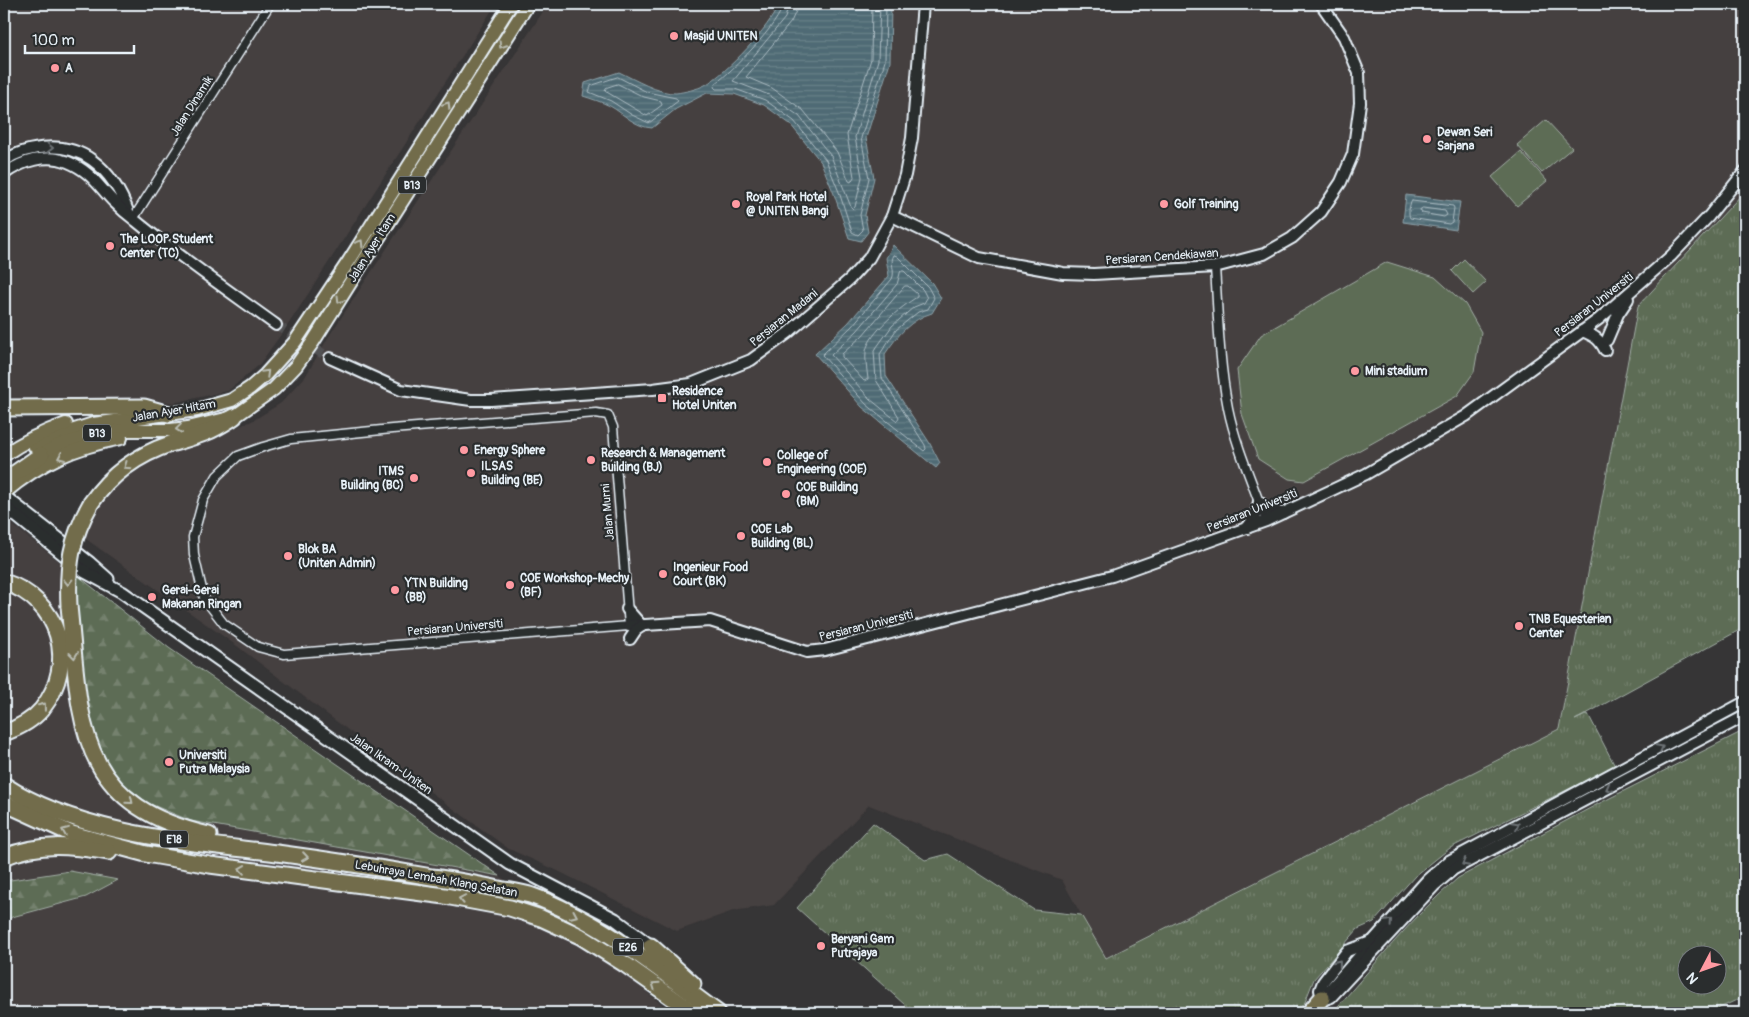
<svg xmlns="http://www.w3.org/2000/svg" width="1749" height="1017" font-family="Pangolin,sans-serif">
<defs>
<pattern id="grass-tufts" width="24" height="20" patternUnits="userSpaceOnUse" patternTransform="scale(1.25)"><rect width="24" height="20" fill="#5d6c55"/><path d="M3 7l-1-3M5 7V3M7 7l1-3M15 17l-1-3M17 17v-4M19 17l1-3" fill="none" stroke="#74816e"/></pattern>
<pattern id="forest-firs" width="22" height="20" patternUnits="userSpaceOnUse" patternTransform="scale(1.25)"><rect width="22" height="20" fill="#5d6c55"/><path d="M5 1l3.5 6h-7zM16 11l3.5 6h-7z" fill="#74816e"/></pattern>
<pattern id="water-rules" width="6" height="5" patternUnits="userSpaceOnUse" patternTransform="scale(1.25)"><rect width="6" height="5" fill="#4f6b74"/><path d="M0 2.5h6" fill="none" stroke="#688189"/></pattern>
</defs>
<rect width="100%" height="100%" fill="#363536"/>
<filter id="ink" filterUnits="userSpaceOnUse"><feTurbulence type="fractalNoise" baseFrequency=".02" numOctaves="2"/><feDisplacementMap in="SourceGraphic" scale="10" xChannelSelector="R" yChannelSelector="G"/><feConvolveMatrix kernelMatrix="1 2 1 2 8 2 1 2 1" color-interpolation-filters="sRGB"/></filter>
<g filter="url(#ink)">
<g fill="#453f3f">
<polygon points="4,4 496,4 290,322 259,365 228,391 173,403 142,398 4,400"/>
<polygon points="548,4 1745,4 1745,191 1638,306 1559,729 1105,958 1062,880 869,805 774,905 733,911 677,931 558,871 509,849 411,778 237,646 83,537 93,513 111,490 132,474 162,455 197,444 254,420 281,403 305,377 329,336"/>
<polygon points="4,518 169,648 500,876 673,1013 4,1013"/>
</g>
<g fill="url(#grass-tufts)" stroke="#a2aea6" fill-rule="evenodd">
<polygon points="1745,191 1745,627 1575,720 1588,714 1615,766 1450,848 1415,876 1374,922 1358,929 1314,979 1305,1002 1295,1013 914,1013 797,908 873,823 925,860 948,854 1034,910 1081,915 1106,958 1559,729 1638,306"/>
<path d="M1745,730V996L1709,1013H1332C1373,967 1411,918 1458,878L1596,805ZM1686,954H1716V984H1686Z"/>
</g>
<g fill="url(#forest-firs)" stroke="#a2aea6">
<polygon points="77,575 169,648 500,876 191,821 148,803 119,781 98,750 86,720 76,611"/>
<polygon points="70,871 118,880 86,897 12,917 4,922 4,881"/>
</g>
<g fill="#5d6c55" stroke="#a2aea6">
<polygon points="1546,120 1572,148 1542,173 1517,145"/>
<polygon points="1521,152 1547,181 1517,206 1492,177"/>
<polygon points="1464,259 1486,282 1473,294 1452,271"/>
<polygon points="1387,262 1435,277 1465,304 1481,332 1474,372 1457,396 1304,481 1289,479 1258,459 1242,414 1237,370 1261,335"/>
</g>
<g fill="url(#water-rules)" stroke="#8ca1a9">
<path d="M779,4H891L890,62L866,138L874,178L865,215L868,232L861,241L849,238L834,194L821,162L790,124L764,105L734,94L707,93L676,109L652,128C635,127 624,114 610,106C602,102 592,99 583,96L585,83L619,72C634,79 659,94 676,93C684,92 698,89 705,85C727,73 770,27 779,4Z"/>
<polygon points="1406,195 1460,202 1456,230 1403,222"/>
<path d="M893,245L932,283L941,298L932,313C911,319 897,336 885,354L886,376L929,442L940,463L936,468L862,407L815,354L848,323L889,276L886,258Z"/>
</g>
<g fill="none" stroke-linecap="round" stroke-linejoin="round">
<g stroke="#abbbc3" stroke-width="1">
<path d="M783,4C781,23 731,72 715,84L714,87L716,89H735L765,100L794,121L826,160L839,192L852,232L858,235L863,230L860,215L869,178L861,138L885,61L886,4"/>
<polyline points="789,4 785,18 733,81 769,95 799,116 831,156 851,207 853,209 855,207 862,177 855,137 878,60 880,4"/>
<polyline points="797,4 796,11 791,22 746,77 772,88 803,110 837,152 849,181 851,182 854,177 847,135 871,59 872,4"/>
<polygon points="618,77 647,92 676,98 678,101 649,123 632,115 611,101 589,92 591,86"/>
<polygon points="618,84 644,97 661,101 662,105 647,116 605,91 606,88"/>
<path d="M1412,201L1453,206L1454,208L1452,222L1449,224L1410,218C1408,214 1409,204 1412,201Z"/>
<polygon points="1423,208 1445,211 1447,215 1444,217 1422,213 1420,210"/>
<path d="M894,255L897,256L928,287L934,298L928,309L918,312L896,330L880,354L882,378L925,445L926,449L924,451L866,404L822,355L852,326L892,279C896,271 889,262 894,255Z"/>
<polygon points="901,271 904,271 923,290 927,298 924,303 914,307 892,326 874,351 876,380 899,417 897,421 870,399 831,355 857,331 897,284"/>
<path d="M905,286H908L917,294V297C902,306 869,333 866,351C865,360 867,370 868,379L864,381L842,357V354L862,336Z"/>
</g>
<polyline stroke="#515153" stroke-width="10" stroke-dasharray="10 5" stroke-linecap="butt" points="276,325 330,358"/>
<g stroke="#e8f1f8" stroke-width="11">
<g id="minor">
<polyline points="133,219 270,4"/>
<path d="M1215,267C1218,314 1219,362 1228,408C1236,447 1253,484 1266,521"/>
<polygon points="596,413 608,415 613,427 629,626 284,654 258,647 224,624 204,598 194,555 193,537 203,500 217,476 238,456 263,447 291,439 392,429"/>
</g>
</g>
<g stroke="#e8f1f8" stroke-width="14">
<g id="tertiary">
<path d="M4,161C29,144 67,142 92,160C110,173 122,194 129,214"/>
<path d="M4,174C22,161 46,153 68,162C90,171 97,184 113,201C120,208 128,215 136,221C181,258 229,291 276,325"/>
<polyline points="892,216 979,258 1063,273 1094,274 1215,267 1264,254 1292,238 1321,212 1341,182 1353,154 1360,103 1359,73 1344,37 1321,4"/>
<path d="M1582,331C1594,336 1599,338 1605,350"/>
<polyline points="1607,340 1618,314 1628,299"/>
<polyline points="330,358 401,390 471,400 491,400 653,389 691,384 751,360 788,333 850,279 869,258 892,216 905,175 912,138 923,4"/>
<polyline points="1259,502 1271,511 1283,513"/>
<polyline points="1247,528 1255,516 1259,502"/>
<polyline points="627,609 642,626"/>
<polyline points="629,626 710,621 807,652 825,650 1112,576 1266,521 1366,474 1466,416 1599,319 1671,256 1709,216 1745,171"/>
<polyline points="630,639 636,630 642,626"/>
<polyline points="1322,998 1428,879 1449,861 1745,702"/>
<polyline points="1322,998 1320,990 1323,982 1347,951 1371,942"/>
<polyline points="1325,999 1331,997 1434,886 1454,869 1745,716"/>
</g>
</g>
<g stroke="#e8f1f8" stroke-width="15">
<g id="secondary">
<polyline points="4,496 90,563 108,579"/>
<polyline points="4,506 85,572 122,592 510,864 615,919 651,946"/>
</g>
</g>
<g stroke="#e8f1f8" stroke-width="16">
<g id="primary">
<polyline points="35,447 56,436 93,424 197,410 232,400 250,388 265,375 295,342 349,261 511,4"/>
<path d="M4,455C24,441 43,432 66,424"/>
<polyline points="41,455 59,445 100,433 123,430 171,430 188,428 234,417 274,389 296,366 313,342 367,256 528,4"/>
<path d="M4,493C40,462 75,447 121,438"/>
</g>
</g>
<g stroke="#e8f1f8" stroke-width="19">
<g id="motorway">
<polyline points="4,408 144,407 169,414"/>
<polyline points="4,481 41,455"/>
<path d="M91,503C111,474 137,455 170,444C183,440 195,437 207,432C217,428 226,422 234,417"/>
<path d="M4,582C60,600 78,663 42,709C33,720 18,728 4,733"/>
<path d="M69,606C81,721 74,804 209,835"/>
<path d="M4,785C80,835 189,842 277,853C329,860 380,868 432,877C456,880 480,885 504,890C513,891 522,893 530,895C600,920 659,970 718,1013"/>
<polyline points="4,803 72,834 146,854 210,865 445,896 510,908 541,918 580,936 626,965 694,1013"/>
<path d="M4,857C42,842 70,846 109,852"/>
<polyline points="651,946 693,984"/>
<polyline points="1309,1013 1322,998"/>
</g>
</g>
<use href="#minor" stroke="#2a2d2e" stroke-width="8"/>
<use href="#tertiary" stroke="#2a2d2e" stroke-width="10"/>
<use href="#secondary" stroke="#2a2d2e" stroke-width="11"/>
<use href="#primary" stroke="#726c4b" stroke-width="12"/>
<use href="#motorway" stroke="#726c4b" stroke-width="15"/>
<g stroke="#e8f1f8" stroke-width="19" stroke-linecap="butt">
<path id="motorway-bridge" d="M69,606C67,566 71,538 91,503"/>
</g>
<use href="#motorway-bridge" stroke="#726c4b" stroke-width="15"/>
</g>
<defs><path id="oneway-chevron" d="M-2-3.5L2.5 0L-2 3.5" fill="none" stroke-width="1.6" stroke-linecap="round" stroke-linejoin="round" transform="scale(1.25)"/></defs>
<g stroke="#b9bcb3">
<use href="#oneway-chevron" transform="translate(502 45) rotate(123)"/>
<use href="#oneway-chevron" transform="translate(447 105) rotate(-58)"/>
<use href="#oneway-chevron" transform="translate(360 243) rotate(-58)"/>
<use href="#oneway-chevron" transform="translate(340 300) rotate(121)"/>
<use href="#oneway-chevron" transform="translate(266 373) rotate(-45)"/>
<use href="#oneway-chevron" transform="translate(179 429) rotate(173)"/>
<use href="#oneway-chevron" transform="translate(61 457) rotate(157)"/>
<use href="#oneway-chevron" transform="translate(127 466) rotate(145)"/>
<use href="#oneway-chevron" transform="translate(68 582) rotate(90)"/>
<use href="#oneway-chevron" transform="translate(74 655) rotate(84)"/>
<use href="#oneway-chevron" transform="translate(43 706) rotate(-52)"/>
<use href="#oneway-chevron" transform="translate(130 801) rotate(39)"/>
<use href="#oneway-chevron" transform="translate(65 831) rotate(-158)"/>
<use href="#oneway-chevron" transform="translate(305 857) rotate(8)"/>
<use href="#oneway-chevron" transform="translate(242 869) rotate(-172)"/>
<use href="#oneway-chevron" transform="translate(462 899) rotate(-169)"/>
<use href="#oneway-chevron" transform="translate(574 915) rotate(24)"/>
<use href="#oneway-chevron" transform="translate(655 985) rotate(-145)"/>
</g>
<g stroke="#6c7275">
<use href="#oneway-chevron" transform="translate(50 148) rotate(1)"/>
<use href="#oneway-chevron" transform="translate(1660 748) rotate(-28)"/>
<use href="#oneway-chevron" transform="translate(1609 788) rotate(152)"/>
<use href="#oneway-chevron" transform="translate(1516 825) rotate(-28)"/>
<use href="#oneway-chevron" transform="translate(1465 863) rotate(152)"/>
<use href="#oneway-chevron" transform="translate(1389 922) rotate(-48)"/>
<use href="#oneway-chevron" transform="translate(1338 963) rotate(-52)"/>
</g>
</g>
<g fill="#ff9aa2" stroke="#2a2d2e" stroke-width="2">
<circle cx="674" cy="36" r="5"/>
<circle cx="55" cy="68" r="5"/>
<circle cx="1427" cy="139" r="5"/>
<circle cx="736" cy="204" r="5"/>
<circle cx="1164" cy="204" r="5"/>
<circle cx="110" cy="246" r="5"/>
<circle cx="1355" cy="371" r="5"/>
<rect x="657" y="393" width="10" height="10" rx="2.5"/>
<circle cx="464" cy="450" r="5"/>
<circle cx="591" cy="460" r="5"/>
<circle cx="767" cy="462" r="5"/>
<circle cx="471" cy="473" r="5"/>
<circle cx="414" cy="478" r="5"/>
<circle cx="786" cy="494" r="5"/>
<circle cx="741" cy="536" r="5"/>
<circle cx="288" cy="556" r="5"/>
<circle cx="663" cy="574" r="5"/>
<circle cx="510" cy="585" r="5"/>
<circle cx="395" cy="590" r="5"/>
<circle cx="152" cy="597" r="5"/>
<circle cx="1519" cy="626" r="5"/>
<circle cx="169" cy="762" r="5"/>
<circle cx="821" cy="946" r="5"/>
</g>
<g text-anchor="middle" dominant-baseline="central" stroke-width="4.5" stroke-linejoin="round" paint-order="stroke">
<g fill="#2a2d2e" stroke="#afb6bb" stroke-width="1">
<rect x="398" y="176.5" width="28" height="17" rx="4"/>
<rect x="83" y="424.5" width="28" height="17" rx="4"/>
<rect x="160" y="830.5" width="28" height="17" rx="4"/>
<rect x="613" y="938.5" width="30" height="17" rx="4"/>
</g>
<g font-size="11" font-weight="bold" fill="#e8f1f8">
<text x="412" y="185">B13</text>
<text x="97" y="433">B13</text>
<text x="174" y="839">E18</text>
<text x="628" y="947">E26</text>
</g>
<g font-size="12" font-weight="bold" fill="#e8f1f8" stroke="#2a2d2e" text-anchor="start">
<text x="684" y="36">Masjid UNITEN</text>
<text x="65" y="68">A</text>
<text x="1437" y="132">Dewan Seri<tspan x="1437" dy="14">Sarjana</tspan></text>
<text x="746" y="197">Royal Park Hotel<tspan x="746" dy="14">@ UNITEN Bangi</tspan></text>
<text x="1174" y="204">Golf Training</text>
<text x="120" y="239">The LOOP Student<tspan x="120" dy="14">Center (TC)</tspan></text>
<text x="1365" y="371">Mini stadium</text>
<text x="672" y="391">Residence<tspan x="672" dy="14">Hotel Uniten</tspan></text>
<text x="474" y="450">Energy Sphere</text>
<text x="601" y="453">Research &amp; Management<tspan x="601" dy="14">Building (BJ)</tspan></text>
<text x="777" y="455">College of<tspan x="777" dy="14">Engineering (COE)</tspan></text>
<text x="481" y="466">ILSAS<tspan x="481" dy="14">Building (BE)</tspan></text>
<text x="404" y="471" text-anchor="end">ITMS<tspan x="404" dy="14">Building (BC)</tspan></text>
<text x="796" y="487">COE Building<tspan x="796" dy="14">(BM)</tspan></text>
<text x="751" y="529">COE Lab<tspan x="751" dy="14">Building (BL)</tspan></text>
<text x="298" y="549">Blok BA<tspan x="298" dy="14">(Uniten Admin)</tspan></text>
<text x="673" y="567">Ingenieur Food<tspan x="673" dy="14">Court (BK)</tspan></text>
<text x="520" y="578">COE Workshop-Mechy<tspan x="520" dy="14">(BF)</tspan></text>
<text x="405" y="583">YTN Building<tspan x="405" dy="14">(BB)</tspan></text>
<text x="162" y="590">Gerai-Gerai<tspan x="162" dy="14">Makanan Ringan</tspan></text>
<text x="1529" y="619">TNB Equesterian<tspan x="1529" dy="14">Center</tspan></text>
<text x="179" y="755">Universiti<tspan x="179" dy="14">Putra Malaysia</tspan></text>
<text x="831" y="939">Beryani Gam<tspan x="831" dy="14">Putrajaya</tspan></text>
</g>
<g font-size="12" fill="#e8f1f8" stroke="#2a2d2e">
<text transform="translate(192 106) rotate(-58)">Jalan Dinamik</text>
<text transform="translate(372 248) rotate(-58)">Jalan Ayer Itam</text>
<text transform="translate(1162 257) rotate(-4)">Persiaran Cendekiawan</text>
<text transform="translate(1594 305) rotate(-38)">Persiaran Universiti</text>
<text transform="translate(784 318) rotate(-39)">Persiaran Madani</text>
<text transform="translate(174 411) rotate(-10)">Jalan Ayer Hitam</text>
<text transform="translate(1252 511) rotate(-22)">Persiaran Universiti</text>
<text transform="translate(608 512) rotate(-95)">Jalan Murni</text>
<text transform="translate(866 626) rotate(-14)">Persiaran Universiti</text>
<text transform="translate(455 628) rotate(-5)">Persiaran Universiti</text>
<text transform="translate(391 764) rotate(35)">Jalan Ikram-Uniten</text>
<text transform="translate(436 879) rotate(10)">Lebuhraya Lembah Klang Selatan</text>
</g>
</g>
<rect width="1749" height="1017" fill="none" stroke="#2a2d2e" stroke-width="20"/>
<rect x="10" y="10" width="1729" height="997" fill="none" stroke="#e8f1f8" stroke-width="2" filter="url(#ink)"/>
<g transform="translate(1702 970) rotate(229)"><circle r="24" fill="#2a2d2e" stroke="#767b7f"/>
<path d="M0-4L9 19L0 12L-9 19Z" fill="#ff9aa2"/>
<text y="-8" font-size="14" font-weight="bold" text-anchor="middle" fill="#e8f1f8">N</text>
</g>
<path d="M25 45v8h109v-8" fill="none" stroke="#e8f1f8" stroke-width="2.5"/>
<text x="32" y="45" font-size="15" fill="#e8f1f8" stroke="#2a2d2e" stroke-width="4" paint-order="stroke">100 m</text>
</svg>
